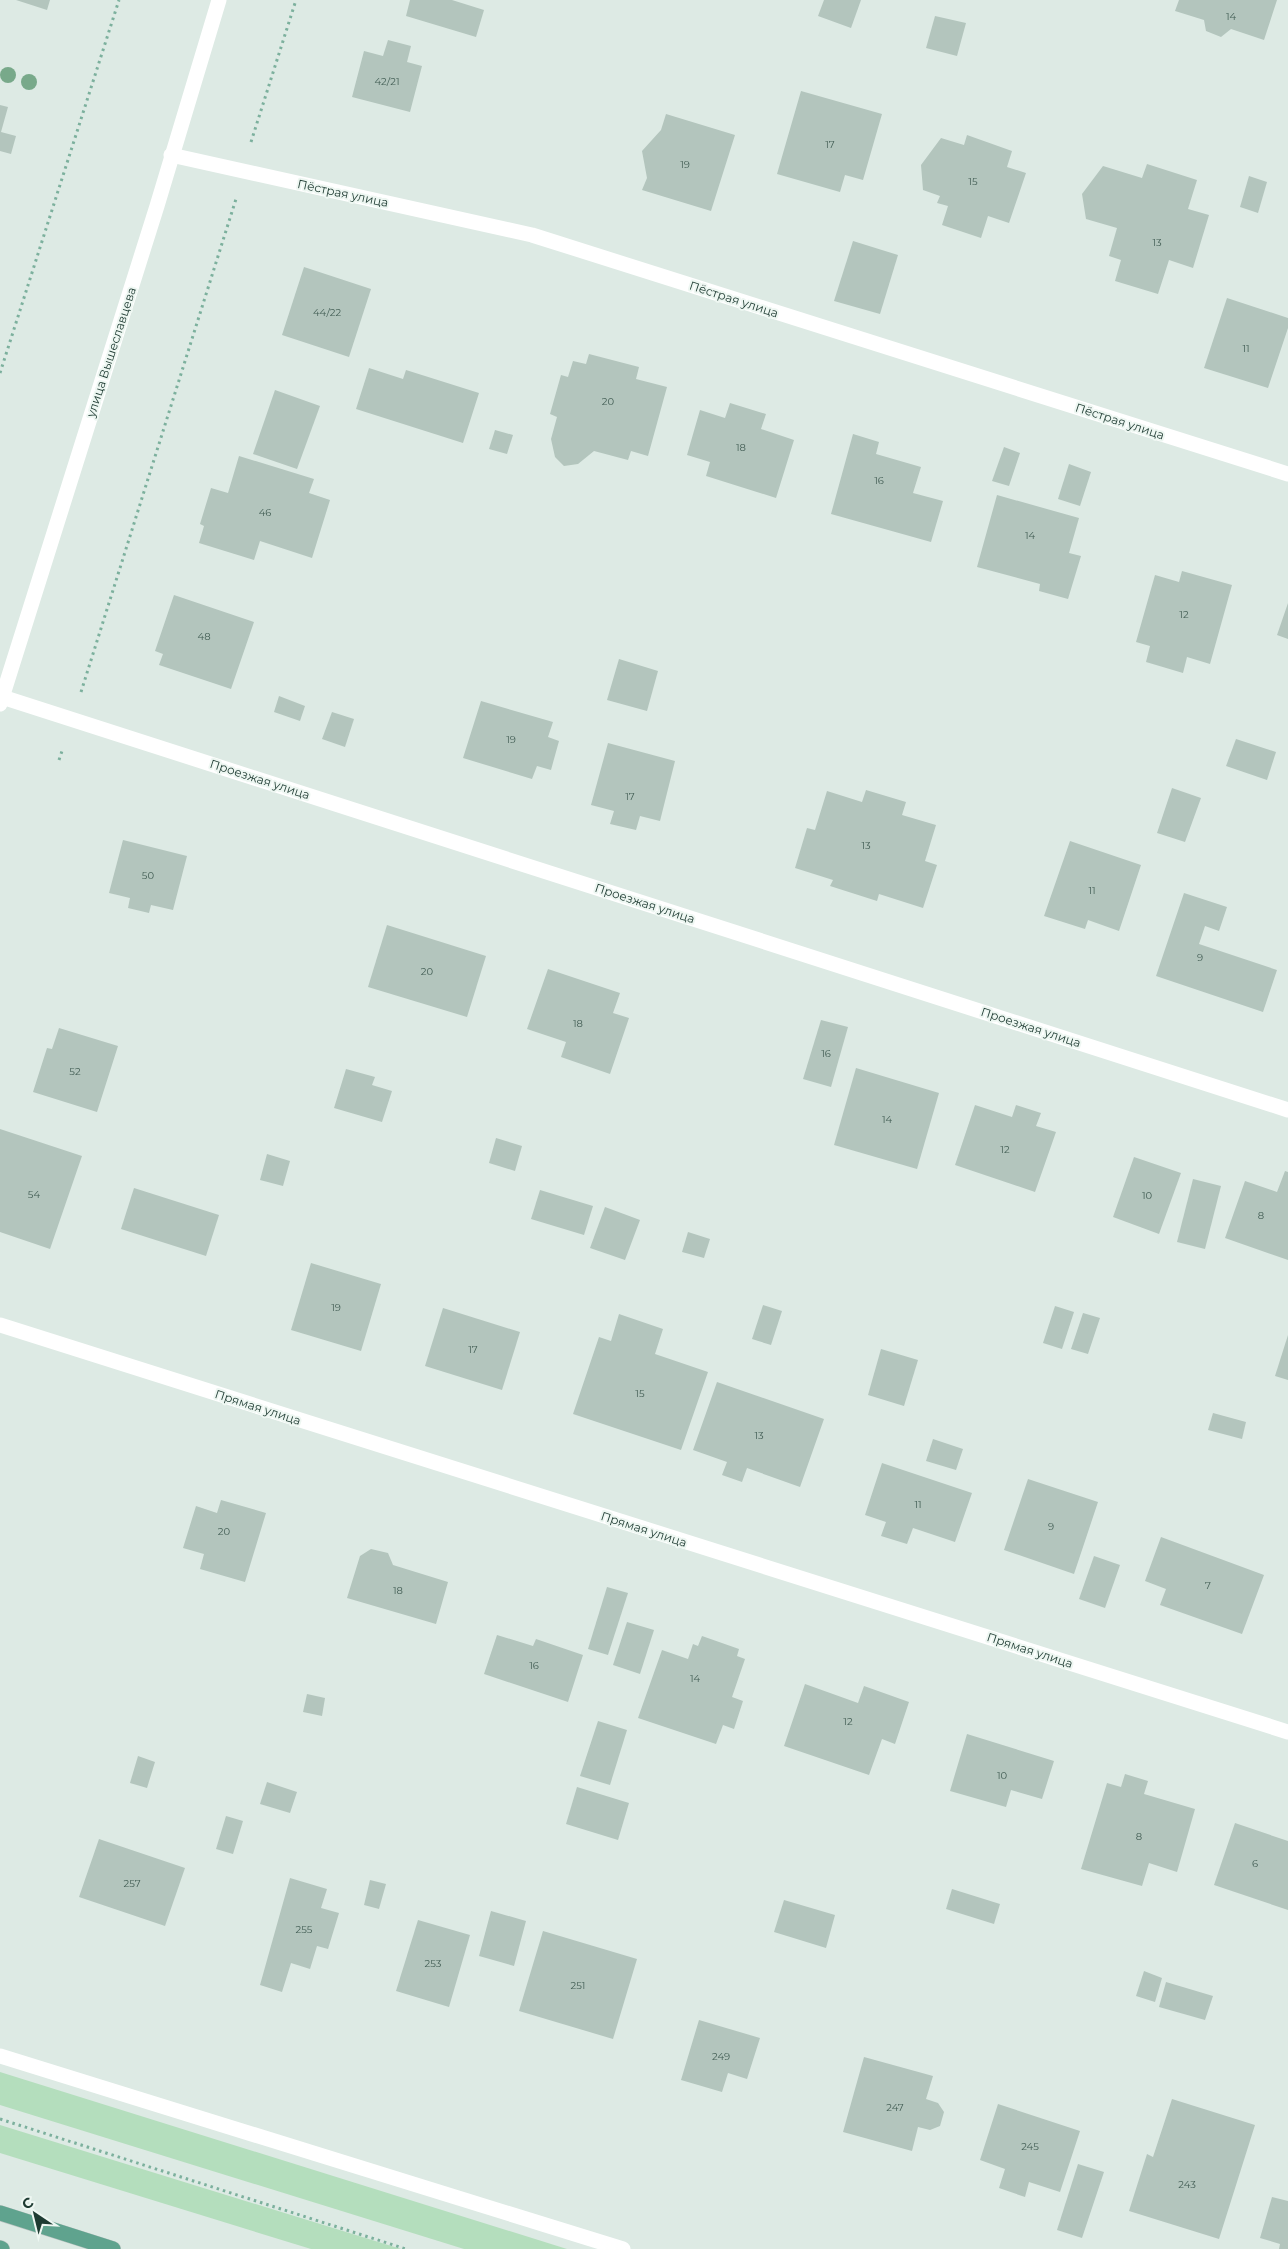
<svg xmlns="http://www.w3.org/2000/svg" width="1288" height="2249" font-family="Montserrat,sans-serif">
<rect width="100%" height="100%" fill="#ddeae4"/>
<g fill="#b4debd">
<polygon points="0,2072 567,2249 464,2249 0,2105"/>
<polygon points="0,2125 401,2249 311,2249 0,2153"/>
</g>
<g fill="#b3c5bd">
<polygon points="16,0 50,0 47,10"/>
<polygon points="410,0 452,0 484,10 476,37 406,16"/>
<polygon points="824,0 861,0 851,28 818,16"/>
<polygon points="1179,0 1277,0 1264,40 1231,29 1221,37 1206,31 1204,20 1175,11"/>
<polygon points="935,16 966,23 957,56 926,48"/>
<polygon points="388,40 411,46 407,62 422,66 410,112 352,97 364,51 383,56"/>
<polygon points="801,91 882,114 863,180 845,175 840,192 777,174"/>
<polygon points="0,105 8,107 1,132 16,136 11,154 0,151"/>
<polygon points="666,114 735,135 711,211 642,190 647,178 642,151 661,130"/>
<polygon points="967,135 1012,151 1007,167 1026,173 1009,223 988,216 981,238 942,225 948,206 937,203 940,196 923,190 921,165 941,138 964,145"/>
<polygon points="1147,164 1197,180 1188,209 1209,215 1193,268 1169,260 1158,294 1115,281 1121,260 1109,256 1117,228 1086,219 1082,194 1103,166 1142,178"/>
<polygon points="1249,176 1267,182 1258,213 1240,207"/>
<polygon points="853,241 898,255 880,314 834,301"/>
<polygon points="304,267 371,289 349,357 282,335"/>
<polygon points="1227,298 1288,318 1288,328 1268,388 1204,368"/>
<polygon points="589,354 639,367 636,379 667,387 648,456 631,451 628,460 594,451 578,464 564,466 555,457 551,439 557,417 550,414 561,375 568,377 573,361 586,364"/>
<polygon points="369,368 403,379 406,370 479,393 463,443 356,409"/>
<polygon points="275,390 320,406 297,469 253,454"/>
<polygon points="730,403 766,414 761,429 794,440 776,498 706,476 710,462 687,455 700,410 725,418"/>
<polygon points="495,430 513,435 507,454 489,449"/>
<polygon points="853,434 879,442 876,454 921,467 913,493 943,501 931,542 831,514"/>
<polygon points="1004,447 1020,453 1009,486 992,481"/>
<polygon points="239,456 314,479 309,493 330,500 312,558 260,541 254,560 199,543 204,526 200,524 211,488 228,493"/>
<polygon points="1069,464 1091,472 1080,506 1058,499"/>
<polygon points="997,495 1079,518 1069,553 1081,556 1068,599 1039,591 1040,584 977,567"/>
<polygon points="1182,571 1232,585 1210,664 1187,657 1183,673 1146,662 1150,646 1136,642 1155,575 1179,582"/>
<polygon points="174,595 254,622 231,689 159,665 163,654 155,651"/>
<polygon points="1288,603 1288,639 1277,635"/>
<polygon points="619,659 658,671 647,711 607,700"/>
<polygon points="279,696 305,706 300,721 274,712"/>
<polygon points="481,701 553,722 548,737 559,741 551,770 537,766 532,779 463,758"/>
<polygon points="332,712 354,719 345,747 322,739"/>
<polygon points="1236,739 1276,752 1267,780 1226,766"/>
<polygon points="608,743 675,761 660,821 640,816 636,830 610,824 614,811 591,805"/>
<polygon points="1172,788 1201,798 1185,842 1157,833"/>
<polygon points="866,790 906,802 902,815 936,825 925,861 937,865 923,908 879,894 877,901 830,886 833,880 795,868 807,828 815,830 827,791 862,802"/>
<polygon points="123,840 187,856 173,910 151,905 149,913 128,908 130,898 109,893"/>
<polygon points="1070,841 1141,865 1119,931 1088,920 1085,929 1044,916"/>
<polygon points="1184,893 1227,907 1219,931 1205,926 1199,944 1277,970 1263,1012 1156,976"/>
<polygon points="387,925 486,956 467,1017 368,987"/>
<polygon points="548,969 620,993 613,1013 629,1018 610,1074 561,1057 566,1042 527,1029"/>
<polygon points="821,1020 848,1027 831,1087 803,1079"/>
<polygon points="59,1028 118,1046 97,1112 33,1092 47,1048 52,1049"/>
<polygon points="856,1068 939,1093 917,1169 834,1145"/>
<polygon points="346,1069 375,1077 372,1085 392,1091 382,1122 334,1108"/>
<polygon points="975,1105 1012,1117 1016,1105 1041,1113 1036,1126 1056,1132 1035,1192 955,1165"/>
<polygon points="0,1129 82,1156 50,1249 0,1232"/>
<polygon points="496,1138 522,1146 515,1171 489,1163"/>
<polygon points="267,1154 290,1161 283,1186 260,1180"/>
<polygon points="1134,1157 1181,1173 1159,1234 1113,1217"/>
<polygon points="1285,1171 1288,1172 1288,1260 1225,1238 1245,1181 1277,1192"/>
<polygon points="1193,1179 1221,1186 1205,1249 1177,1242"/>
<polygon points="134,1188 219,1215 206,1256 121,1229"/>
<polygon points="540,1190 593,1206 584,1235 531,1219"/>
<polygon points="605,1207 640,1220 625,1260 590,1248"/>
<polygon points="688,1232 710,1239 704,1258 682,1252"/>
<polygon points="311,1263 381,1284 361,1351 291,1330"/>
<polygon points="763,1305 782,1311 771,1345 752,1339"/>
<polygon points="1055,1306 1074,1312 1062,1349 1043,1343"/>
<polygon points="443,1308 520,1332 502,1390 425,1366"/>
<polygon points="1083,1313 1100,1318 1088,1354 1071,1349"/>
<polygon points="619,1314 663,1329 655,1354 708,1372 681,1450 573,1414 599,1337 611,1341"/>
<polygon points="1288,1335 1288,1380 1275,1376"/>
<polygon points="881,1349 918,1360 904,1406 868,1395"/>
<polygon points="717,1382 824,1419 800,1487 747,1468 742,1482 722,1475 727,1462 693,1450"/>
<polygon points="1213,1413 1246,1422 1242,1439 1208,1430"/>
<polygon points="933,1439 963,1449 956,1470 926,1461"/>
<polygon points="882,1463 972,1493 955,1542 913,1528 907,1544 881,1536 886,1522 865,1515"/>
<polygon points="1028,1479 1098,1502 1074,1574 1004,1550"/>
<polygon points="221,1500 266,1513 245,1582 200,1569 204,1554 183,1548 196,1506 217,1513"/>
<polygon points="1161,1537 1264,1575 1242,1634 1160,1605 1166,1589 1145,1581"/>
<polygon points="371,1549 388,1553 393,1565 448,1582 436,1624 347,1598 360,1556"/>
<polygon points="1094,1556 1120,1565 1105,1608 1079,1599"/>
<polygon points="607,1587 628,1593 608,1655 588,1649"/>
<polygon points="627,1622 654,1630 640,1674 613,1665"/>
<polygon points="497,1635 533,1646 536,1639 583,1655 568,1702 484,1674"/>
<polygon points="702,1636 739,1649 737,1656 745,1659 732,1697 743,1701 734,1729 723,1725 716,1744 638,1718 662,1650 688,1659 693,1644 698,1646"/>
<polygon points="805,1684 858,1703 864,1686 909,1702 895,1744 882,1739 869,1775 784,1746"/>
<polygon points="307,1694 325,1698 322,1716 303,1712"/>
<polygon points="598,1721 627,1730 610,1785 580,1776"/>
<polygon points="967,1734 1054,1761 1042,1799 1011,1790 1006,1807 950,1791"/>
<polygon points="138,1756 155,1762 147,1788 130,1783"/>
<polygon points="1125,1774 1148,1781 1144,1794 1195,1809 1177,1872 1149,1863 1142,1886 1081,1869 1107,1783 1121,1787"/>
<polygon points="267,1782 297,1792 290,1813 260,1804"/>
<polygon points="577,1787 629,1803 618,1840 566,1824"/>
<polygon points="226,1816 243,1821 233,1854 216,1849"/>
<polygon points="1235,1823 1288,1841 1288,1910 1214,1885"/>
<polygon points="99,1839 185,1868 165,1926 79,1897"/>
<polygon points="290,1878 327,1889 321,1908 339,1913 328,1949 317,1946 310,1969 291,1963 282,1992 260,1985"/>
<polygon points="370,1880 386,1884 379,1909 364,1905"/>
<polygon points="952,1889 1000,1904 994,1924 946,1909"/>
<polygon points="784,1900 835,1915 826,1948 774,1932"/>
<polygon points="491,1911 526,1921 514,1966 479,1956"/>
<polygon points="418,1920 470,1935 449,2007 396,1991"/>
<polygon points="543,1931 637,1959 613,2039 519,2011"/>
<polygon points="1144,1971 1162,1978 1155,2002 1136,1996"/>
<polygon points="1166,1982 1213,1996 1205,2020 1159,2007"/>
<polygon points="699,2020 760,2038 747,2079 728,2073 722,2092 681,2080"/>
<polygon points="864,2057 933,2076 926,2099 938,2103 944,2112 940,2126 930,2130 918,2127 912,2151 843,2132"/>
<polygon points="1172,2099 1255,2125 1219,2239 1129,2211 1147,2154 1153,2157"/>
<polygon points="998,2104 1080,2131 1060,2192 1029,2182 1025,2197 999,2188 1005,2169 980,2160"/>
<polygon points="1078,2164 1104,2172 1082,2238 1057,2230"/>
<polygon points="1272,2197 1288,2201 1288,2249 1279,2249 1280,2244 1260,2238"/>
</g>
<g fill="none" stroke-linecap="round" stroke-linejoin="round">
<g stroke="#bcc4c2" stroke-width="16">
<g id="primary">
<polyline points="0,2213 113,2249"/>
<polyline points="0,2248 2,2249"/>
</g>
</g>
<g stroke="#7cb09d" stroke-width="3" stroke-dasharray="2.5 4" stroke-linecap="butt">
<polyline points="251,142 296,0"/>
<polyline points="0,373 119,0"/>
<polyline points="81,692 236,199"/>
<polyline points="59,760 63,748"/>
<polyline points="0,2119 406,2249"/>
</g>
<g stroke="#fff" stroke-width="15">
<polyline points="171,155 532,235 1288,474"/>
<polyline points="2,697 1288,1110"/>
<polyline points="0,1325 1288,1732"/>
<polyline points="0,2056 623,2249"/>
</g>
<polyline stroke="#fff" stroke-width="15" points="0,704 157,206 219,0"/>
<use href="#primary" stroke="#5fa38e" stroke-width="15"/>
</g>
<g fill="#78a98a">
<circle cx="8" cy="75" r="8"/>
<circle cx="29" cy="82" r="8"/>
</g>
<g text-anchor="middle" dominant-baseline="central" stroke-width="4" stroke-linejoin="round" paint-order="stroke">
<g font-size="10" fill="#435e55">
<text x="1231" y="16">14</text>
<text x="387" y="81">42/21</text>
<text x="830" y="144">17</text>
<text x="685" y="164">19</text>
<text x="973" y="181">15</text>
<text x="1157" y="242">13</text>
<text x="327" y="312">44/22</text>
<text x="1246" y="348">11</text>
<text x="608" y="401">20</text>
<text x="741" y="447">18</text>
<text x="879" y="480">16</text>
<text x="265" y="512">46</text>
<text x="1030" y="535">14</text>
<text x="1184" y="614">12</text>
<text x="204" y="636">48</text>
<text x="511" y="739">19</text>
<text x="630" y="796">17</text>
<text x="866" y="845">13</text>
<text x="148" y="875">50</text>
<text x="1092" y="890">11</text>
<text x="1200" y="957">9</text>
<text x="427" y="971">20</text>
<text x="578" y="1023">18</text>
<text x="826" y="1053">16</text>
<text x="75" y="1071">52</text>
<text x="887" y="1119">14</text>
<text x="1005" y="1149">12</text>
<text x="34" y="1194">54</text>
<text x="1147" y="1195">10</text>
<text x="1261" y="1215">8</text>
<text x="336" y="1307">19</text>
<text x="473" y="1349">17</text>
<text x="640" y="1393">15</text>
<text x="759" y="1435">13</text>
<text x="918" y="1504">11</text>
<text x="1051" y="1526">9</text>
<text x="224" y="1531">20</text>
<text x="1208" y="1585">7</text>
<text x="398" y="1590">18</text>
<text x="534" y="1665">16</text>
<text x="695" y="1678">14</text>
<text x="848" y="1721">12</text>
<text x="1002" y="1775">10</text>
<text x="1139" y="1836">8</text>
<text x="1255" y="1863">6</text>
<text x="132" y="1883">257</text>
<text x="304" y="1929">255</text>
<text x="433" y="1963">253</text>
<text x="578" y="1985">251</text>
<text x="721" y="2056">249</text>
<text x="895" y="2107">247</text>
<text x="1030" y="2146">245</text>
<text x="1187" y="2184">243</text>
</g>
<g font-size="12" fill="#1e3b32" stroke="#eef7f2">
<text transform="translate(343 193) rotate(12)">Пёстрая улица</text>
<text transform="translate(734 299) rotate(18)">Пёстрая улица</text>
<text transform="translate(111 352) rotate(-72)">улица Вышеславцева</text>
<text transform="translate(1120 421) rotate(18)">Пёстрая улица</text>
<text transform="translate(260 779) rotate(18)">Проезжая улица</text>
<text transform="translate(645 903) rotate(18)">Проезжая улица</text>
<text transform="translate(1031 1027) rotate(18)">Проезжая улица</text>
<text transform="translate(258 1407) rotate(18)">Прямая улица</text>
<text transform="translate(644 1529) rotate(18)">Прямая улица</text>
<text transform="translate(1030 1650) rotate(18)">Прямая улица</text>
</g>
</g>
<g transform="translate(35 2214) rotate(325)" stroke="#eef7f2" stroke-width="4" paint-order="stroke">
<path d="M0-4L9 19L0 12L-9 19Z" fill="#1e3b32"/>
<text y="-8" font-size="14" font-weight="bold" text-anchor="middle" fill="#1e3b32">С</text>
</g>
</svg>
